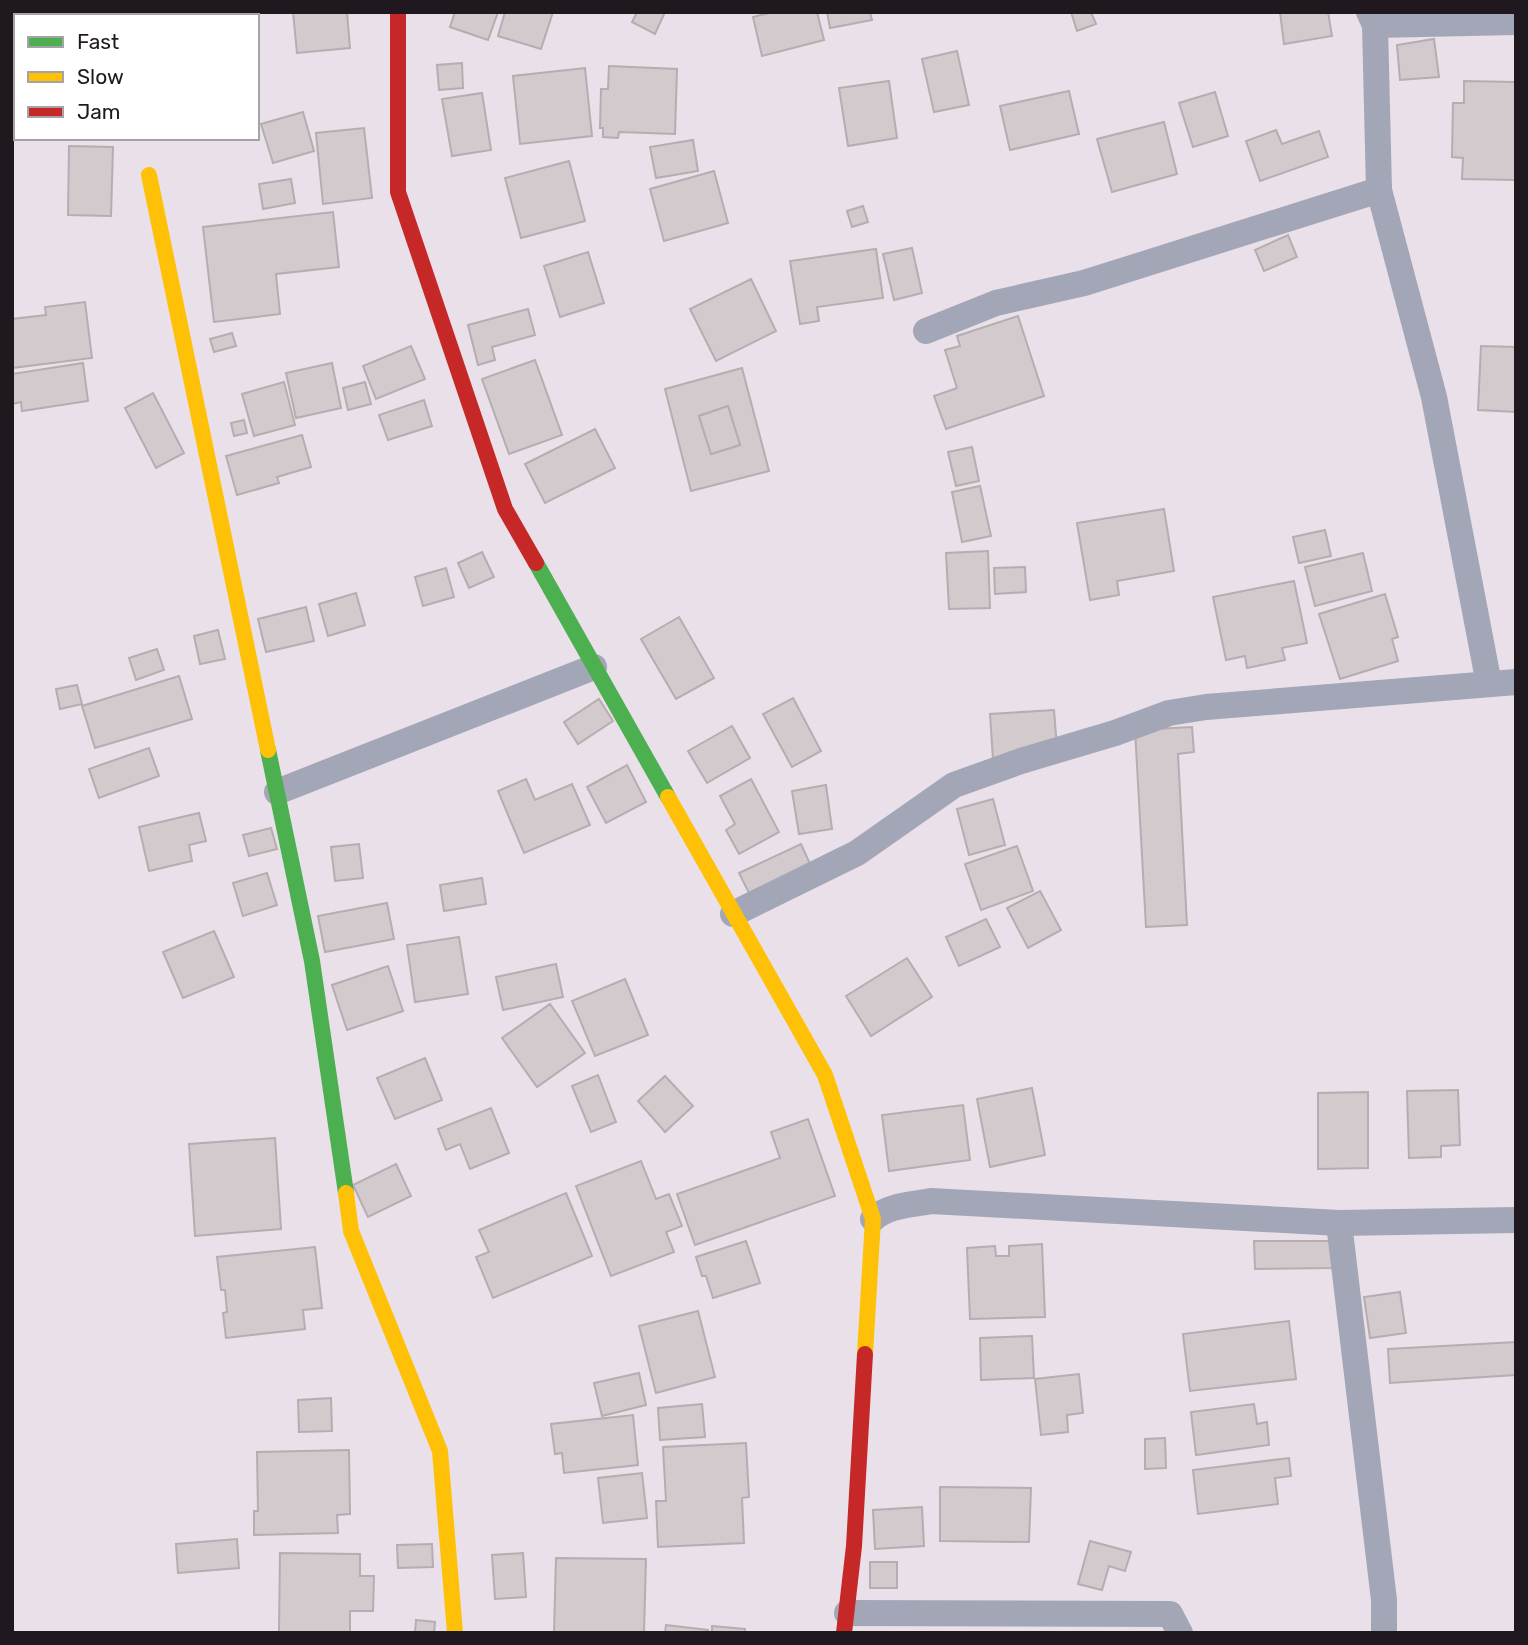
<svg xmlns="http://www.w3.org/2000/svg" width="1528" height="1645" font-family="Rubik,sans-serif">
<rect width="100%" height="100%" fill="#e9e0e9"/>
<g fill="#d2cacc" stroke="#b5adaf" stroke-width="2" fill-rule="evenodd">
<polygon points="293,12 347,12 350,48 297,53"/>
<polygon points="455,12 498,12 488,40 450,27"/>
<polygon points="505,12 553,12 541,49 498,36"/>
<polygon points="637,12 665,12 655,34 632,22"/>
<polygon points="773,12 817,12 824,40 762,56 753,17"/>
<polygon points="827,12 870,12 872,20 830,28"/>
<polygon points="1071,12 1091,12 1096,24 1077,31"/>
<polygon points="1280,12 1328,12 1332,36 1284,44"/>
<polygon points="1434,39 1439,77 1400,80 1397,45"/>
<polygon points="957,51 969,105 934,112 922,59"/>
<polygon points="12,53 16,54 16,98 12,97"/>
<polygon points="462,63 463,88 439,90 437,65"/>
<polygon points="609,66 677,69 675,134 619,132 618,138 603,137 603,128 600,128 601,89 608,89"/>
<polygon points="585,68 592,136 520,144 513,76"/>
<polygon points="889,81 897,138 848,146 839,88"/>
<polygon points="1464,81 1516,82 1516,180 1462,179 1463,158 1452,157 1453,103 1464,103"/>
<polygon points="1069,91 1079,134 1010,150 1000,106"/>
<polygon points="1215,92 1228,136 1193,147 1179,103"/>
<polygon points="482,93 491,150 452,156 442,99"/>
<polygon points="303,112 314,151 273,163 261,124"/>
<polygon points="1164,122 1177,174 1112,192 1097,139"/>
<polygon points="364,128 372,198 323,204 316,133"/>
<polygon points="1276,130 1282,144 1319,131 1328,157 1260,181 1246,141"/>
<polygon points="693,140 698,171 656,178 650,147"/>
<polygon points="69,146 113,147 111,216 68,215"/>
<polygon points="569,161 585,221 521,238 505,178"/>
<polygon points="714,171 728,223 664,241 650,189"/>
<polygon points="291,179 295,203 263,209 259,184"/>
<polygon points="863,206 868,222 852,227 847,211"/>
<polygon points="333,212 339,267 276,274 280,314 214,322 203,227"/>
<polygon points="1288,235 1297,257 1264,271 1255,250"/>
<polygon points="912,248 922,293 894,300 883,254"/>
<polygon points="876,249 883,298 817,307 819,321 800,324 790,261"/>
<polygon points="588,252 604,303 560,317 544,266"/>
<polygon points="751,279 776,331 716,361 690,309"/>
<polygon points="85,302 92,358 12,368 12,319 46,315 45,307"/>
<polygon points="528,309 535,335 492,347 495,360 478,365 468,325"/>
<polygon points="1018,316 1044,396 946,429 934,396 957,388 945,350 960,346 957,336"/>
<polygon points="232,333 236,346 214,352 210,339"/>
<polygon points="411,346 425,379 376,399 363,366"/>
<polygon points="1481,346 1516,347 1516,412 1478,410"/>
<polygon points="535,360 562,435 509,454 482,379"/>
<polygon points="83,363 88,401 22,411 21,402 12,404 12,374"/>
<polygon points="332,363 341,408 296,418 286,373"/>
<path d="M742,368L769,471L691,491L665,389ZM728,406L740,445L711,454L699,416Z"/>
<polygon points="284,382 295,425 254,436 242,394"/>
<polygon points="365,382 371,404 348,410 343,388"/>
<polygon points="153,393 184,453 156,468 125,408"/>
<polygon points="424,400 432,426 388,440 379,415"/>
<polygon points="728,406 740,445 711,454 699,416"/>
<polygon points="244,420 247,433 234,436 231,423"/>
<polygon points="595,429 615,468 545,503 525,464"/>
<polygon points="302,435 311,467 277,477 279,483 237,495 226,456"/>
<polygon points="972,447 979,481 956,486 948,452"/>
<polygon points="980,486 991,536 962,542 952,492"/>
<polygon points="1164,509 1174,571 1117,581 1119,595 1090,600 1077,523"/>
<polygon points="1325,530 1331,556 1299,563 1293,537"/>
<polygon points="988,551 990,608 949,609 946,553"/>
<polygon points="482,552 494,577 469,588 458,563"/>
<polygon points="1363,553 1372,591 1315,606 1305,567"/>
<polygon points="1025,567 1026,592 995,594 994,568"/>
<polygon points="446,568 454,597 423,606 415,577"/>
<polygon points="1294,581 1307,643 1282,648 1285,660 1247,668 1245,656 1226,660 1213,597"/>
<polygon points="356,593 365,625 328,636 319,604"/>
<polygon points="1385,594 1398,637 1392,639 1398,661 1340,679 1319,614"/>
<polygon points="306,607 314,641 266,652 258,619"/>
<polygon points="679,617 714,678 676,699 641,639"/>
<polygon points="218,630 225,659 200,664 194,636"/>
<polygon points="157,649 164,670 136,680 129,658"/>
<polygon points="179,676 192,719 95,748 82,706"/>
<polygon points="77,685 82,704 60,709 56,689"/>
<polygon points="793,698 821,751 792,767 763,714"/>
<polygon points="599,699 613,721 578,744 564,722"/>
<polygon points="1054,710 1057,748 993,759 990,714"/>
<polygon points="732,726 750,758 707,783 688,751"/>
<polygon points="1192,727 1194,752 1178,754 1187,925 1146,927 1135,730"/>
<polygon points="149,748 159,776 99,798 89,769"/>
<polygon points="627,765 646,802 606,823 587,787"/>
<polygon points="526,779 535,800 572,784 590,825 524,853 498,791"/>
<polygon points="751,779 779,832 739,854 726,830 735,824 720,796"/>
<polygon points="826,785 832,829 799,834 792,791"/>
<polygon points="993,799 1005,845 969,855 957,809"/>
<polygon points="199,813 206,841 189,845 192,861 149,871 139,827"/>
<polygon points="271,828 277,849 249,856 243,835"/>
<polygon points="359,844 363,878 335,881 331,847"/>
<polygon points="801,844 810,864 749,893 739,873"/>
<polygon points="1017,846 1033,891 981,910 965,864"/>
<polygon points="267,873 277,905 243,916 233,883"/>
<polygon points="482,878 486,904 444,911 440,885"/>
<polygon points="1040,891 1061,930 1028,948 1007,908"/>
<polygon points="387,903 394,939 325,952 318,916"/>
<polygon points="986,919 1000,947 959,966 946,937"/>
<polygon points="214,931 234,977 183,998 163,952"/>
<polygon points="459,937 468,994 415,1002 407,945"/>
<polygon points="907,958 932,997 871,1036 846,996"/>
<polygon points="556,964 563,997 503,1010 496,977"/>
<polygon points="388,966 403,1011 347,1030 332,985"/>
<polygon points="625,979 648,1035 595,1056 572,1001"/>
<polygon points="550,1004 585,1053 537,1087 502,1038"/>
<polygon points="425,1058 442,1100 395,1119 377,1078"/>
<polygon points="598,1075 616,1122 591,1132 572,1086"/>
<polygon points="665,1076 693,1106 665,1132 638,1101"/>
<polygon points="1032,1088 1045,1155 990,1167 977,1099"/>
<polygon points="1458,1090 1460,1145 1441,1146 1441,1157 1409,1158 1407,1091"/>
<polygon points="1368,1092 1368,1168 1318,1169 1318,1093"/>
<polygon points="963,1105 970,1160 889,1171 882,1115"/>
<polygon points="491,1108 509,1153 470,1169 460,1144 446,1150 438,1129"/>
<polygon points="808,1119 835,1196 695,1245 677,1194 780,1158 771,1132"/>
<polygon points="275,1138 281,1229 195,1236 189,1144"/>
<polygon points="641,1161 656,1199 669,1194 682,1226 666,1232 674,1252 611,1276 576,1186"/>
<polygon points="396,1164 411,1196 368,1217 353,1185"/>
<polygon points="566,1193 592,1256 493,1298 476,1257 489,1252 479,1230"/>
<polygon points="746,1241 760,1283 713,1298 706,1276 702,1276 696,1257"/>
<polygon points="1254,1241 1332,1241 1332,1268 1255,1269"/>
<polygon points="1042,1244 1045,1317 970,1319 967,1248 995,1246 996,1256 1009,1256 1009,1246"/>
<polygon points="315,1247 322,1308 303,1310 305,1329 226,1338 223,1313 227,1312 225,1290 221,1290 217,1257"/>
<polygon points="1400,1292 1406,1333 1370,1338 1364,1297"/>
<polygon points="698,1311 715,1377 656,1393 639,1326"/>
<polygon points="1289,1321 1296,1379 1190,1391 1183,1334"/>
<polygon points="1032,1336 1034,1378 981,1380 980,1338"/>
<polygon points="1516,1342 1516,1375 1390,1383 1388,1349"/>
<polygon points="639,1373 646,1405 602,1416 594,1383"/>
<polygon points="1079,1374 1083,1413 1067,1415 1068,1432 1041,1435 1035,1379"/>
<polygon points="331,1398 332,1431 299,1432 298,1400"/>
<polygon points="702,1404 705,1437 660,1440 658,1408"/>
<polygon points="1254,1404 1257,1424 1267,1422 1269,1445 1196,1455 1191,1412"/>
<polygon points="633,1415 638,1465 564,1473 562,1453 555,1454 551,1424"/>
<polygon points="1165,1438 1166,1468 1145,1469 1145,1439"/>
<polygon points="746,1443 749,1497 742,1498 744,1543 658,1547 656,1501 666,1501 663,1447"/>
<polygon points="349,1450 350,1514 337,1515 338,1533 254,1535 254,1511 258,1511 257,1452"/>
<polygon points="1289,1458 1291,1476 1275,1478 1278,1504 1198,1514 1193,1470"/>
<polygon points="642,1473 647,1518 603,1523 598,1478"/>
<polygon points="940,1487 1031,1488 1029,1542 940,1541"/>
<polygon points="922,1507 924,1546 875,1549 873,1510"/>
<polygon points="237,1539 239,1568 178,1573 176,1544"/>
<polygon points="1090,1541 1131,1552 1125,1571 1109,1566 1102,1590 1078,1584"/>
<polygon points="432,1544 433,1567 398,1568 397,1545"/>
<polygon points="280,1553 360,1554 360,1576 374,1576 373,1611 350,1611 350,1632 279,1632"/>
<polygon points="523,1553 526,1597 495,1599 492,1555"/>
<polygon points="556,1558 646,1559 644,1633 554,1633"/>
<rect x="870" y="1562" width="27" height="26"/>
<polygon points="416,1620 435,1622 434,1633 415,1633"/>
<polygon points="666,1625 708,1630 708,1633 665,1633"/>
<polygon points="712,1626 745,1629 745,1633 712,1633"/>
</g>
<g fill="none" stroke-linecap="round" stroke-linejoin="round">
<g stroke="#a3a6b7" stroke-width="26">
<polyline points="1369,12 1375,25 1379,190 1434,397 1489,684"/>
<polyline points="1375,25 1516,22"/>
<polyline points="926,331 996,303 1084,283 1379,190"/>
<polyline points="277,792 594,667"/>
<polyline points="733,914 857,853 954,785 1021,761 1115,733 1169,713 1206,707 1516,682"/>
<path d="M873,1219C888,1205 912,1205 931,1201L1339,1223L1516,1220"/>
<polyline points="1339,1223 1384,1600 1384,1633"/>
<polyline points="847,1613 1170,1614 1180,1633"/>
</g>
<g stroke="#4caf50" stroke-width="16">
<polyline points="536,563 668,797"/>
<polyline points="268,750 312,961 346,1193"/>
</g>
<g stroke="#ffc107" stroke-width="16">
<polyline points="149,175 268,750"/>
<polyline points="668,797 825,1075 873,1219 865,1354"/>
<polyline points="346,1193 351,1231 440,1451 455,1633"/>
</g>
<g stroke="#c62828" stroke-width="16">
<polyline points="398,12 398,192 505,509 536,563"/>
<polyline points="844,1633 854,1546 865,1354"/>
</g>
</g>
<rect width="1528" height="1645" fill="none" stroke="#1f191f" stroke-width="28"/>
<rect x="14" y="14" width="245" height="126" fill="#ffffff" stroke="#a5a3a5" stroke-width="2"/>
<rect x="28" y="37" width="35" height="10" fill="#4caf50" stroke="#a5a3a5" stroke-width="2"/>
<text x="77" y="49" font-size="21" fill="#1f191f">Fast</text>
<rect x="28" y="72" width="35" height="10" fill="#ffc107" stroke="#a5a3a5" stroke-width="2"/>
<text x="77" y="84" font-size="21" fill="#1f191f">Slow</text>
<rect x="28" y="107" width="35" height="10" fill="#c62828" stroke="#a5a3a5" stroke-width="2"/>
<text x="77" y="119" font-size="21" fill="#1f191f">Jam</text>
</svg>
